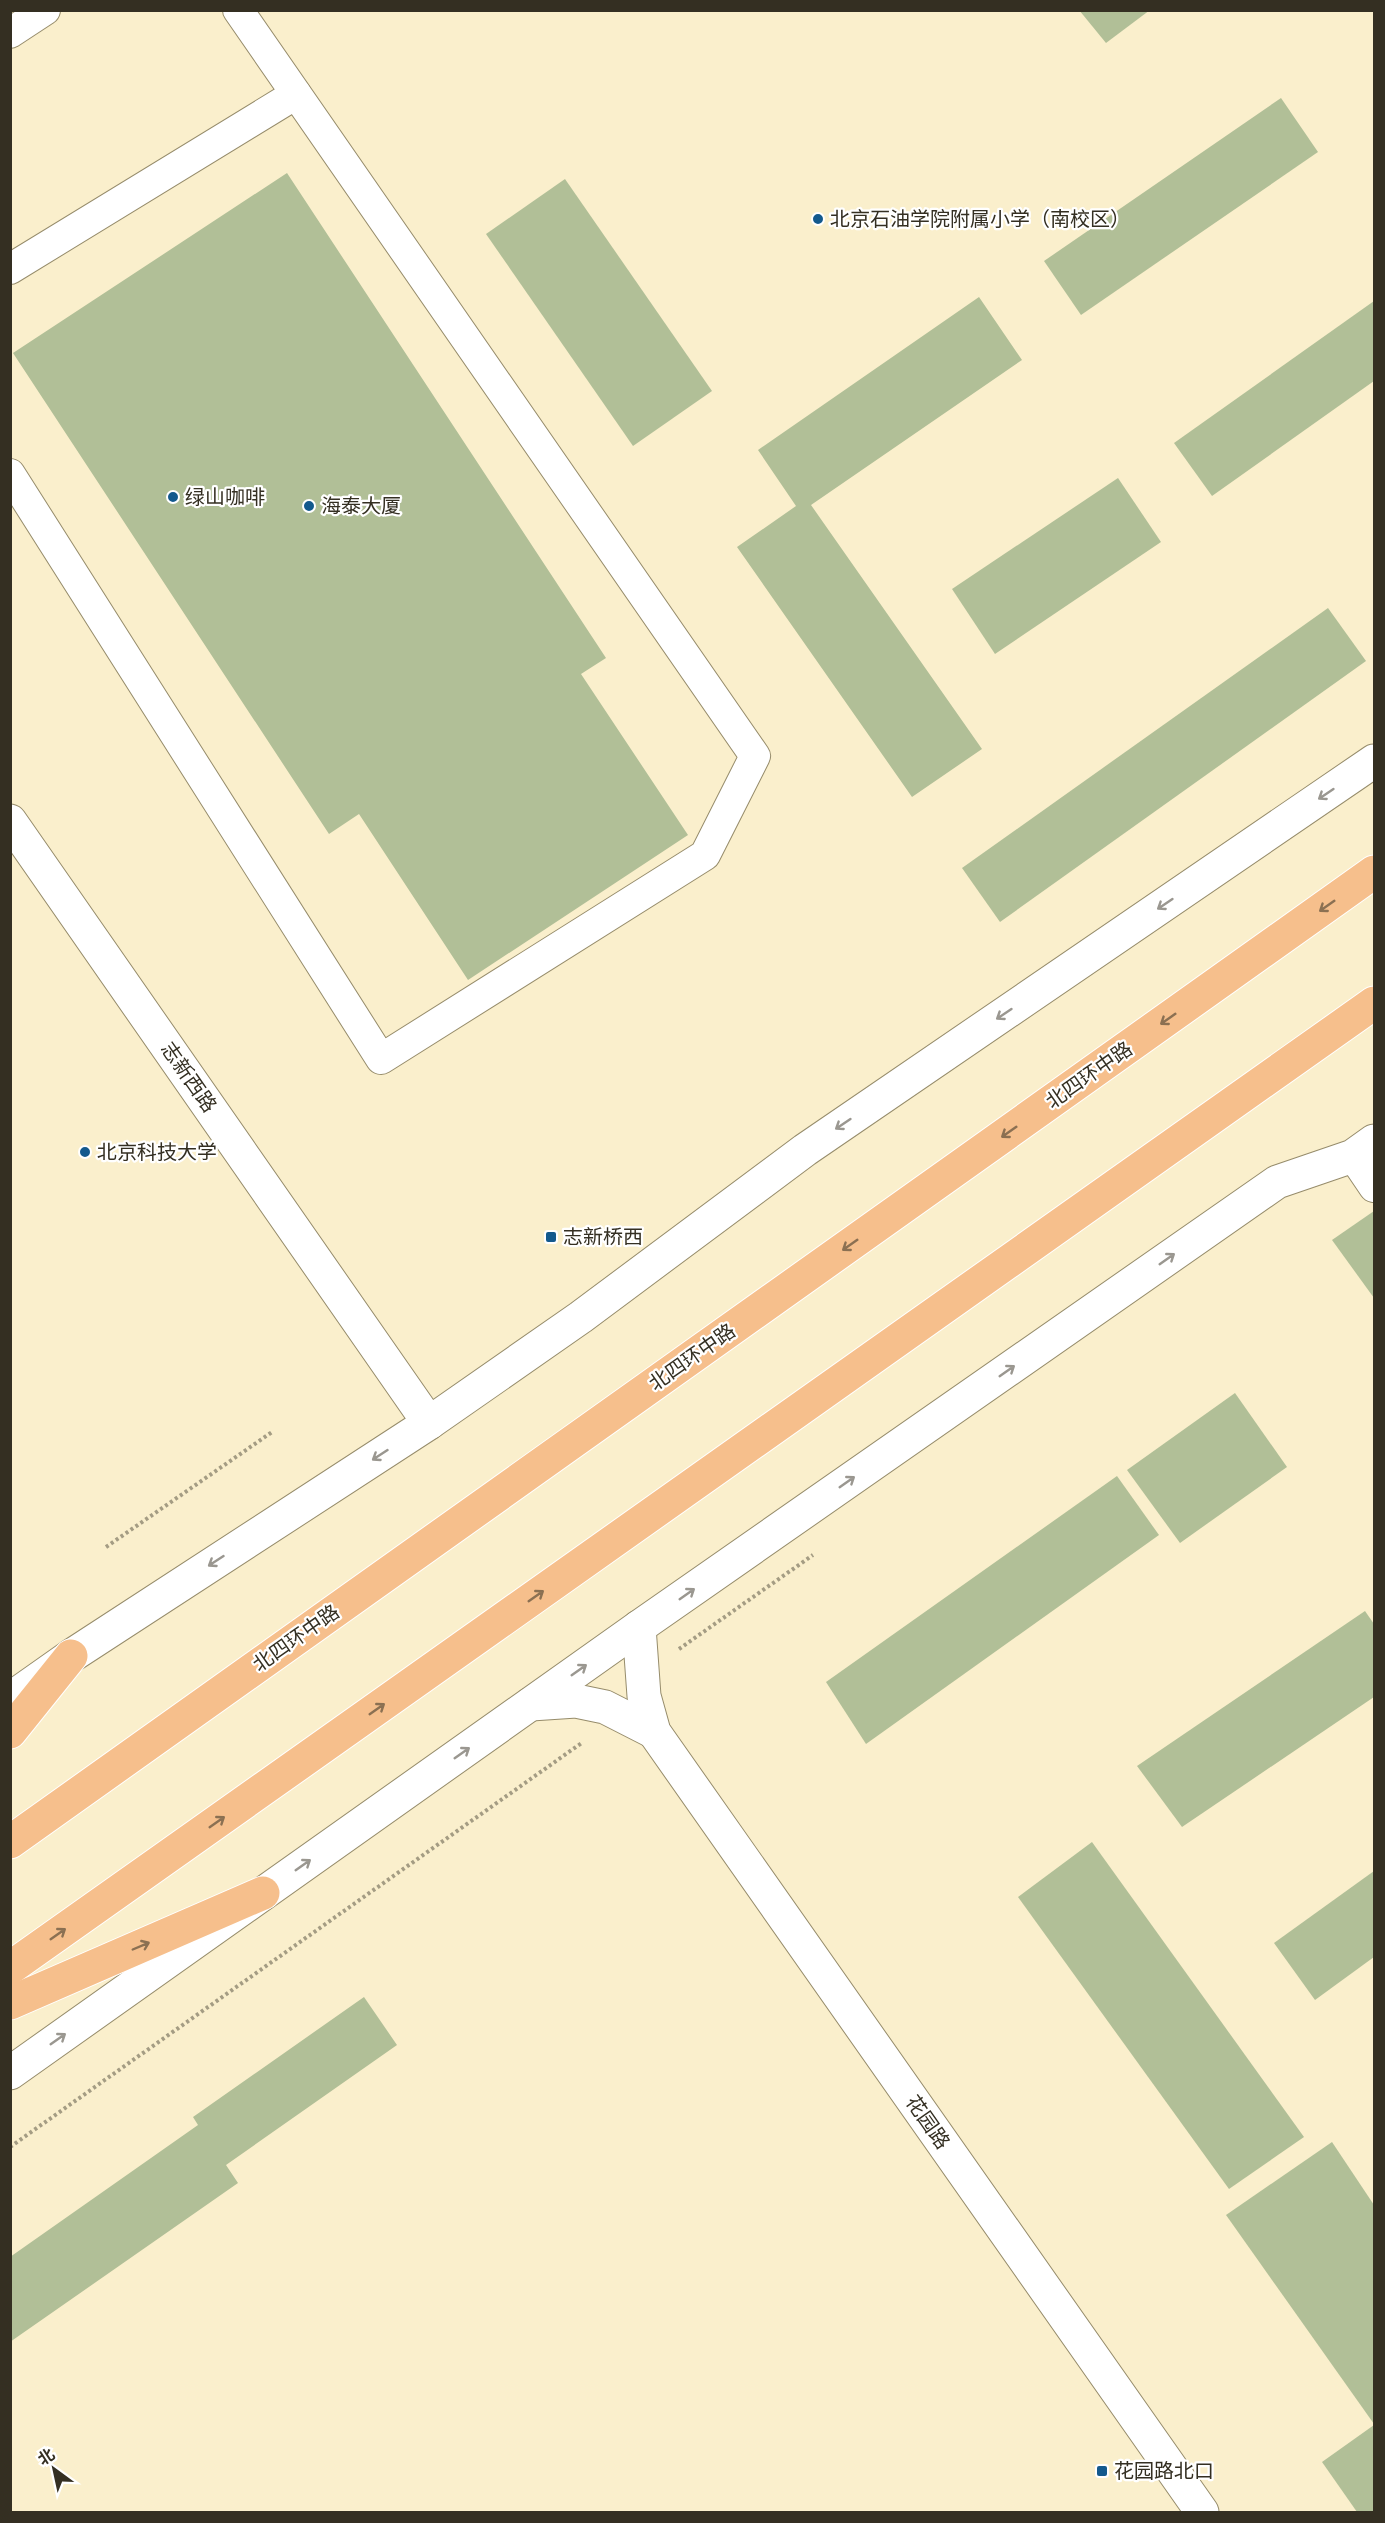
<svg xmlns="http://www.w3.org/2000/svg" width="1385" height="2523" font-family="'Public Sans','Noto Sans SC',sans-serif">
<rect width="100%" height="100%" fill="#faefcc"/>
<g fill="#b1bf97">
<polygon points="1079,10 1150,10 1106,43"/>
<polygon points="1281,98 1318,152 1081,315 1044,261"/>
<polygon points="287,173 606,658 581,674 688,835 468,980 359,814 329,834 13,353"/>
<polygon points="565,179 712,391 633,446 486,234"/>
<polygon points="979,297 1022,360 811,505 982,749 912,797 737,547 796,506 758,450"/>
<polygon points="1374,301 1374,381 1212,496 1174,443"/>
<polygon points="1118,478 1161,542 995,654 952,589"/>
<polygon points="1328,608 1366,661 1000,922 962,868"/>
<polygon points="1374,1211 1374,1298 1332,1240"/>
<polygon points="1235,1393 1287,1467 1180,1543 1127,1470"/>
<polygon points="1117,1476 1159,1535 866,1744 826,1682"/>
<polygon points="1365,1611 1374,1624 1374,1697 1182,1827 1137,1766"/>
<polygon points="1092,1842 1304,2137 1229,2189 1018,1897"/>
<polygon points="1374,1871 1374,1957 1315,2000 1274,1943"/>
<polygon points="364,1997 397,2045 226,2165 238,2183 10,2342 10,2257 198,2125 193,2117"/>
<polygon points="1332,2142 1374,2205 1374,2424 1226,2215"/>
<polygon points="1374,2425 1374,2512 1357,2512 1322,2462"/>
</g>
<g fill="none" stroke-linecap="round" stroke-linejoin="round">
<g stroke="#968c6b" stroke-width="32">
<g id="minor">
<polyline points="10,33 45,10"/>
<polyline points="10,269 296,94"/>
<polyline points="10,474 381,1059 705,855 755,756 238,10"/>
<polyline points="1353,1156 1374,1187"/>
</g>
</g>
<g stroke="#968c6b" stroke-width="35">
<g id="tertiary">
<polyline points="10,821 429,1423"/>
<polyline points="639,1627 644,1696 654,1732 1202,2512"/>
<polyline points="10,1699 71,1656 429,1423 581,1317 805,1150 1374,761"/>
<polyline points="531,1704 576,1701 605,1707 654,1732"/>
<polyline points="10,2073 639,1627 1277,1182 1353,1156 1374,1141"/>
</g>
</g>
<g stroke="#fff" stroke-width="35">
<g id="trunk">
<polyline points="10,1732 71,1656"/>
<polyline points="10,1842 1374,872"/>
<polyline points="10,1968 1374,1003"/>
<polyline points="10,2003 263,1893"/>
</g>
</g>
<g stroke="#a49c83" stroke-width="4" stroke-dasharray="3 3" stroke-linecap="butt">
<polyline points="106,1547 272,1432"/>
<polyline points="679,1649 813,1555"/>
<polyline points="10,2147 583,1742"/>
</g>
<use href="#minor" stroke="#fff" stroke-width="30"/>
<use href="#tertiary" stroke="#fff" stroke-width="33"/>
<use href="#trunk" stroke="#f6bf8c" stroke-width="33"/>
</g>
<defs><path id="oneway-shaft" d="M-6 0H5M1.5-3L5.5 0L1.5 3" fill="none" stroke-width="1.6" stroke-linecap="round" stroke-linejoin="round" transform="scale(1.5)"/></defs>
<g stroke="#9a9790">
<use href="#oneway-shaft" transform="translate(1326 794) rotate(146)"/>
<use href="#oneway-shaft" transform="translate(1165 904) rotate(146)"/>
<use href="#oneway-shaft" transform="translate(1004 1014) rotate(146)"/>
<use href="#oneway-shaft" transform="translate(843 1124) rotate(146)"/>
<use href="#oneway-shaft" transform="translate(1167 1259) rotate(-35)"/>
<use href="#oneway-shaft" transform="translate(1007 1371) rotate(-35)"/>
<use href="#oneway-shaft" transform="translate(380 1455) rotate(147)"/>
<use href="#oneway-shaft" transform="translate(847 1482) rotate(-35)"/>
<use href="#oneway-shaft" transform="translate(216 1561) rotate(147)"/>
<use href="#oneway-shaft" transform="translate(687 1594) rotate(-35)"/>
<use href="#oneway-shaft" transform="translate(579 1670) rotate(-35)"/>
<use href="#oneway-shaft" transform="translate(462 1753) rotate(-35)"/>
<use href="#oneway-shaft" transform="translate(303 1865) rotate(-35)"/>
<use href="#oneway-shaft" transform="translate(58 2039) rotate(-35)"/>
</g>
<g stroke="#8b7052">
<use href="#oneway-shaft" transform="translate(1327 906) rotate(145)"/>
<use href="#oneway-shaft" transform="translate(1168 1019) rotate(145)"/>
<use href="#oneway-shaft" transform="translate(1009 1132) rotate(145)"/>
<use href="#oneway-shaft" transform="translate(850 1245) rotate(145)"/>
<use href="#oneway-shaft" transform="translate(536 1596) rotate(-35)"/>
<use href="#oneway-shaft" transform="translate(377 1709) rotate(-35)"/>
<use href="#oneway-shaft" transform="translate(217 1822) rotate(-35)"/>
<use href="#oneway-shaft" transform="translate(58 1934) rotate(-35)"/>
<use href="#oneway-shaft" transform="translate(141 1946) rotate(-23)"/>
</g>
<g fill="#13598d" stroke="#fff" stroke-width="2">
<circle cx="818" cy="219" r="6"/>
<circle cx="173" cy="497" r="6"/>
<circle cx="309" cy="506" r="6"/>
<circle cx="85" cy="1152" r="6"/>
<rect x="545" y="1231" width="12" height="12" rx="3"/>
<rect x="1096" y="2465" width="12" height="12" rx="3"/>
</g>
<g text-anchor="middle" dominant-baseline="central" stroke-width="4.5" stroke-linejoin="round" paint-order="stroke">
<g font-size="20" fill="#342f22" stroke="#fff" text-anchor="start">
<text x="830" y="219">北京石油学院附属小学（南校区）</text>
<text x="185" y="497">绿山咖啡</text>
<text x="321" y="506">海泰大厦</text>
<text x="97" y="1152">北京科技大学</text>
<text x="563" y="1237">志新桥西</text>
<text x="1114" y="2471">花园路北口</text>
</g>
<g font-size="20" fill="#342f22" stroke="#fff">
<text transform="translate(1089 1075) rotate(-35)">北四环中路</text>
<text transform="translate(189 1077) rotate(55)">志新西路</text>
<text transform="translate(692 1357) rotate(-35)">北四环中路</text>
<text transform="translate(296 1638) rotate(-35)">北四环中路</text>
<text transform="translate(928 2122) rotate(55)">花园路</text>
</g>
</g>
<rect width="1385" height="2523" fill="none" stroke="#342f22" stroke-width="24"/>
<g transform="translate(54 2469) rotate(327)" stroke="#ffffff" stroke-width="4.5" paint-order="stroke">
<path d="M0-4.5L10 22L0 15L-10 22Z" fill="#342f22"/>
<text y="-9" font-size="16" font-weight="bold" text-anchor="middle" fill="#342f22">北</text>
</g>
</svg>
